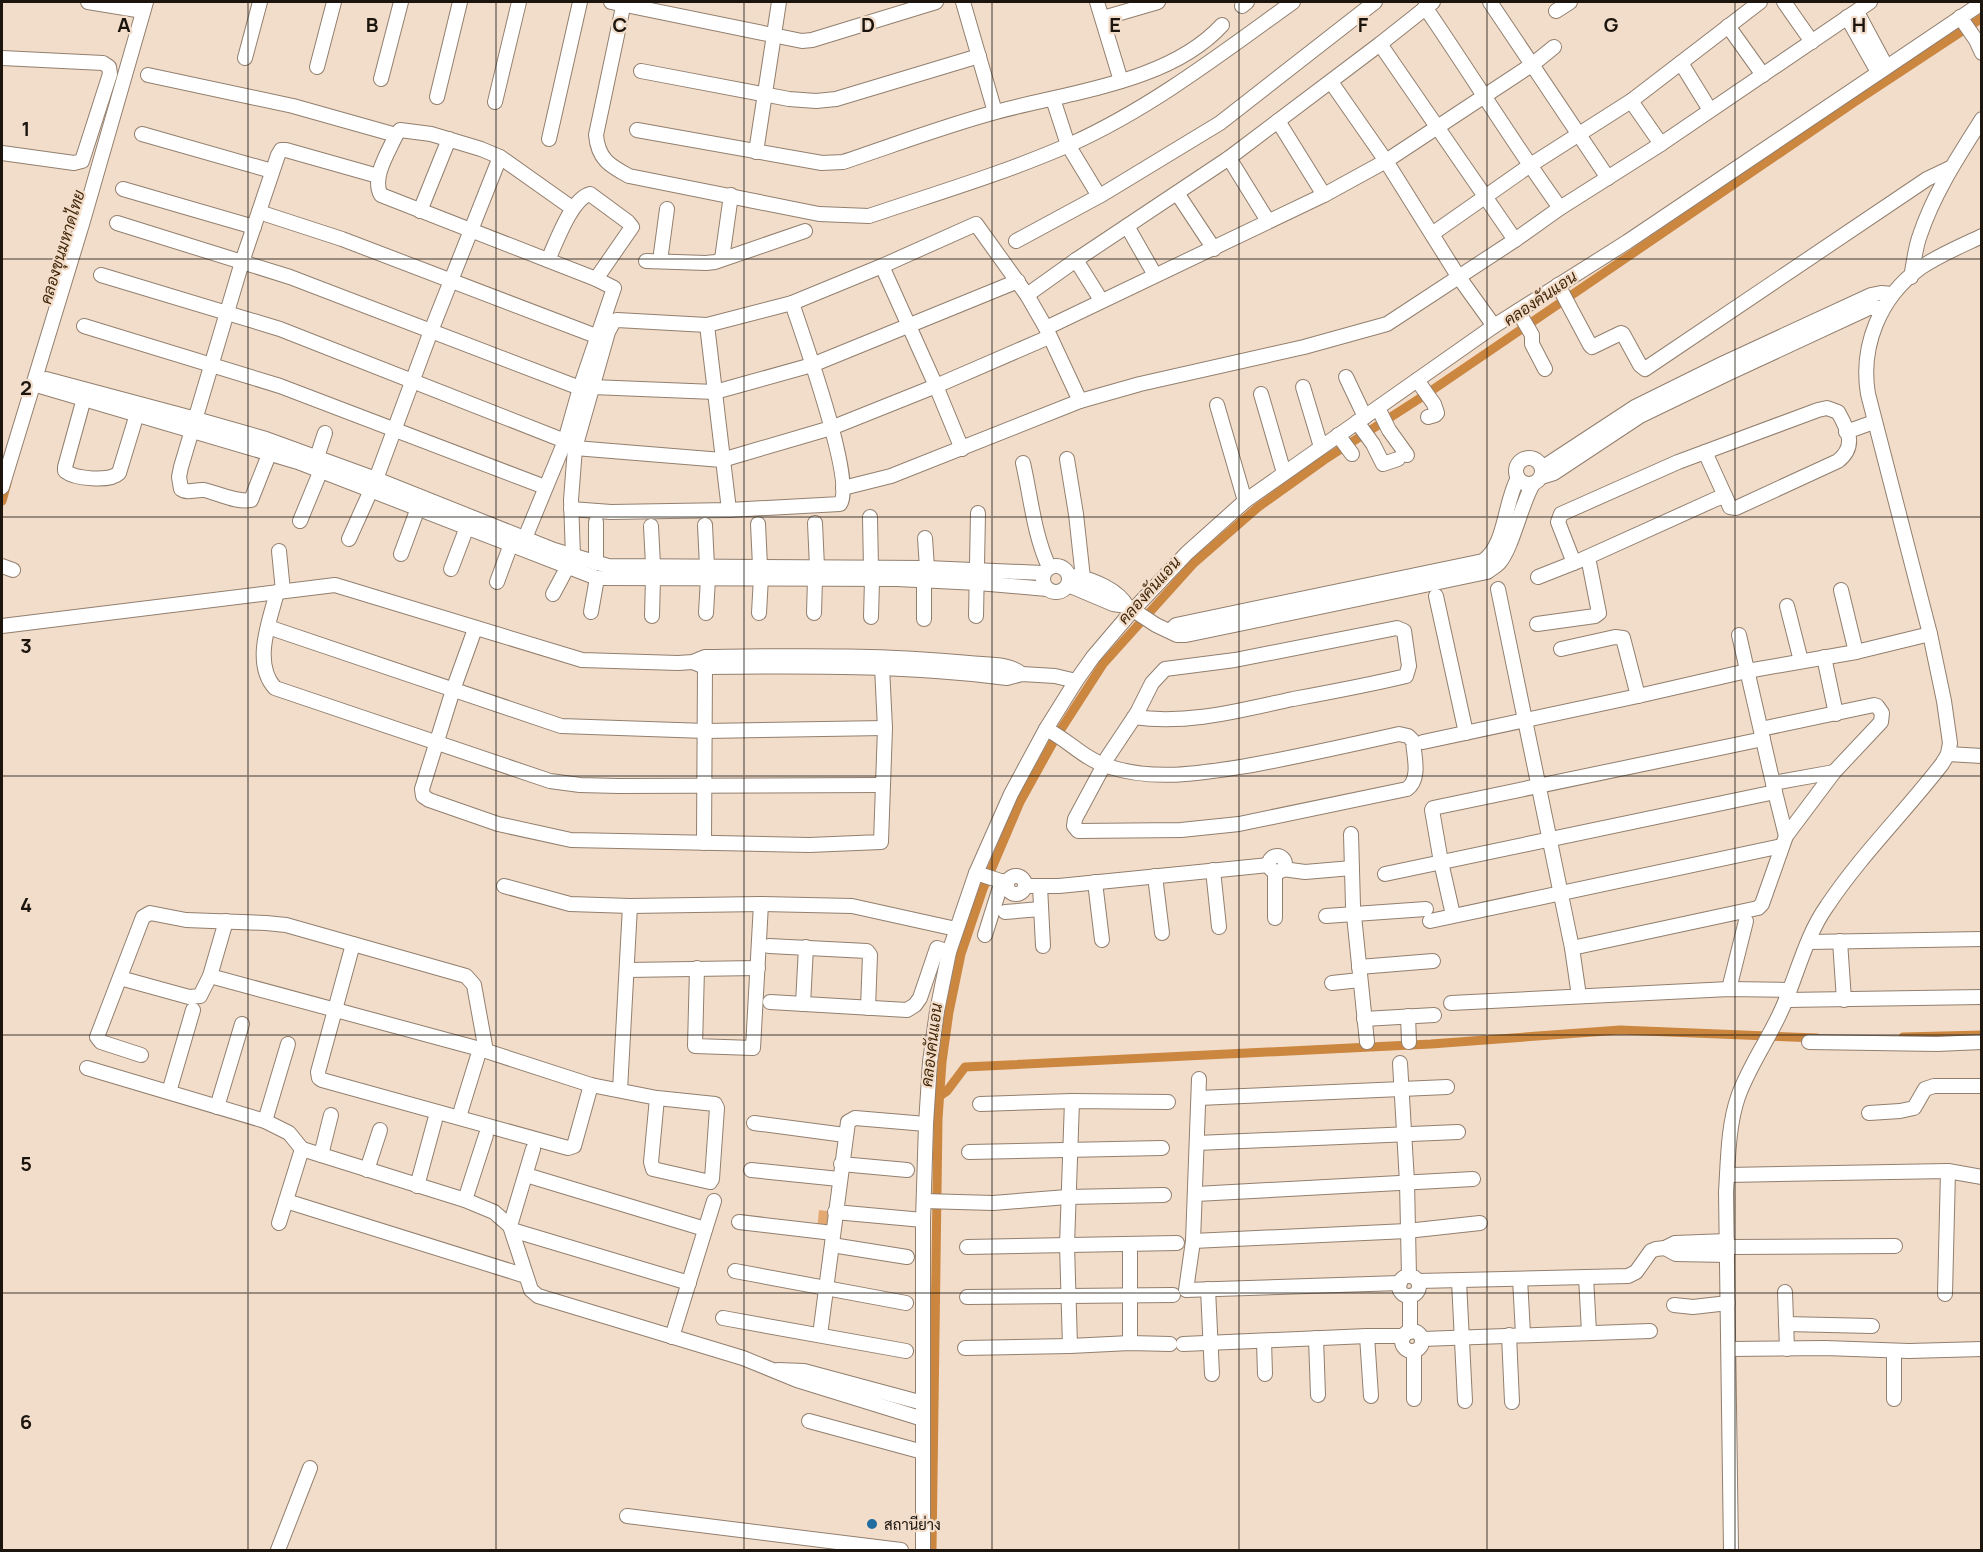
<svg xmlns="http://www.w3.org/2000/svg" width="1983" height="1552" font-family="Manrope,Sarabun,sans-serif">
<rect width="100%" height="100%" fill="#f2ddcb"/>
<polygon fill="#e4a973" points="819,1210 835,1212 833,1233 817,1231"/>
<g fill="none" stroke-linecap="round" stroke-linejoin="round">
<g stroke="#cb8640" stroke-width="9">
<polyline points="2,501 7,483"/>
<polyline points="1903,1037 1982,1035"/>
<polyline points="937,1098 947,1091 965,1067 1431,1044 1620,1030 1817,1038"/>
<polyline points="932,1550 938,1119 942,1062 949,1012 961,954 983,889 1020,802 1056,737 1103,664 1194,563 1257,508 1324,460 1425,395 1856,101 1982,18"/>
</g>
<g stroke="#927f6e" stroke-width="16">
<g id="minor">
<polyline points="88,2 143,11"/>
<polyline points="611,2 802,41 812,40 936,2"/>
<path d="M624,2L596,135C598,159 610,166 629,176L819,214L869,216C937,193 1005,173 1071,144C1151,108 1222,53 1293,2"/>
<polyline points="963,2 995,112"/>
<polyline points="1097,2 1121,81"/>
<polyline points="1490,2 1608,178"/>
<polyline points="1784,2 1812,42"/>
<polyline points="1242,6 1247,2"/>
<path d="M1425,7C1471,74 1513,143 1560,208"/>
<polyline points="1556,11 1570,2"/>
<polyline points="1857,12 1886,66"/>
<polyline points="1847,17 1878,72"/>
<polyline points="1960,17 1976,40 1982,53"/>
<polyline points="1103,18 1158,2"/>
<polyline points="1728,26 1763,75"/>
<polyline points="1380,44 1515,240"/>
<polyline points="2,58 103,63 109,67 110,74 82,161 74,163 2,153"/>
<polyline points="245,58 260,2"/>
<polyline points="1681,63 1710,110"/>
<polyline points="317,67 334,2"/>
<polyline points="641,71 789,99 816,101 836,99 979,56"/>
<polyline points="148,75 293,106 396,135"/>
<polyline points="381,79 401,2"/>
<polyline points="1331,82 1386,161 1458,276 1494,326"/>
<polyline points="437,97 460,2"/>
<polyline points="1053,99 1068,145 1099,196"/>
<polyline points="1631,101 1661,144"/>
<polyline points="495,102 519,2"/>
<polyline points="1278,121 1324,195"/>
<path d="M637,130L822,163L843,162C894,145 944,126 996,112C1068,92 1169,83 1222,25"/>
<polyline points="142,134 272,171"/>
<polyline points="549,139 580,2"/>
<polyline points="756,152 779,2"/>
<polyline points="1229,158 1268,221"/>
<polyline points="123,189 254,227"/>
<polyline points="1177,193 1214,249"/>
<polyline points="420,211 449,139"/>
<polyline points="259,212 342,239 596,336"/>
<polyline points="117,223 290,277 580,388"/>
<polyline points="1127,226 1155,275"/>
<polyline points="1432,234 1529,166 1631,101 1760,2"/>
<polyline points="1016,241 1103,194 1220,123 1375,2"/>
<polyline points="722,259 731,195"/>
<path d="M548,260C556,243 571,199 590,194L628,222L632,227L596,279"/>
<polyline points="1076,260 1101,300"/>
<polyline points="646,261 706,263 715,262 805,231"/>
<polyline points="660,261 667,209"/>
<polyline points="882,266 936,386 962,449"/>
<polyline points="101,275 280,329 565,441"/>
<path d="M1911,277C1914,263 1915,248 1920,235C1934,193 1958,157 1982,119"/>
<polyline points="1558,285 1590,345 1592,347 1621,333 1623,334 1640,365 1645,369 1927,179 1950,168"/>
<polyline points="1027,295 1076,260 1229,158 1380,44 1433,2"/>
<polyline points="1518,311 1532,335 1532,344 1545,369"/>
<polyline points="707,325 729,510"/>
<polyline points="84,326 280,386 545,487"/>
<polyline points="1046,328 1324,195 1386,161 1533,64 1554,47"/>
<polyline points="1346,377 1365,417"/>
<polyline points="46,379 196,419 266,439 376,479 554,550 608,566 927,568 1043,573"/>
<polyline points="1417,380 1434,404 1437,413 1435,415 1428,417"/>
<polyline points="33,384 298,462 597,578 897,579 978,583 1047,589"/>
<polyline points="592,387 715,392 812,365 1018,281"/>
<polyline points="1303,387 1321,447"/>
<path d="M86,391L65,467V471C75,479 110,482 119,473L137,414"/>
<polyline points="1261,394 1284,473"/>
<polyline points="1217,405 1245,501"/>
<polyline points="1378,408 1389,430 1407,455"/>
<polyline points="1357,422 1373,444 1383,464 1398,459"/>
<polyline points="1846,432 1874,422"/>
<polyline points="1338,435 1352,454"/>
<polyline points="575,448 722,460 831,428 936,386 1049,337"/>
<path d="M270,452L251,500C237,503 218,493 204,490C196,489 188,494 181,489L179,477L181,467L242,262L278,155L281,150H286L378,176"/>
<polyline points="1705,452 1725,496"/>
<polyline points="317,457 325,433"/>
<circle cx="1529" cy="471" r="13"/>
<polyline points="1067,459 1076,514 1083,578"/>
<path d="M1023,463C1031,498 1034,535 1049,567"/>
<polyline points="1542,468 1635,407 1724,363 1871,295 1881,293 1892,294"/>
<polyline points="1541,477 1554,473 1640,416 1729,373 1869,308 1883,308"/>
<polyline points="2,487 83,221 146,2"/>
<polyline points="843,488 891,476 1080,401 1140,384 1304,347 1387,324 1515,240 1560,208 1661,144 1870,2"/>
<path d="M571,509L611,512L729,510L840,504C856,482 802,334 792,303"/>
<polyline points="870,517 871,568"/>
<polyline points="300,521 321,470"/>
<polyline points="596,522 596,563"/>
<polyline points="815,523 817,567"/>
<polyline points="758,524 760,566"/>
<polyline points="705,525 707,567"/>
<polyline points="651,526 653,565"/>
<path d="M525,538L565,441L580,388L614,288L596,279L381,195C371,178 389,151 396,135L400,130L431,134L481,149L500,157L572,208"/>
<polyline points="925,538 927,568"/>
<polyline points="349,539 376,479 431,331 500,157"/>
<polyline points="279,551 283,591"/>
<polyline points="401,554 418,508"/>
<polyline points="573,556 571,500 575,448 608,332 614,321 617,320 707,325 792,303 882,266 976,224 1027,295 1046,328 1080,401"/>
<circle cx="1056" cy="579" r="13"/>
<polyline points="2,566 13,570"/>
<polyline points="451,569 467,527"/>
<path d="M1076,576C1094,580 1118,590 1127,606"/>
<path d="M1538,577L1581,560L1716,499L1725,496L1730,507L1736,508L1838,461C1857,446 1848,430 1838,412L1827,408L1818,410L1678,462L1561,514L1558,522L1574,563"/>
<polyline points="924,581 924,619"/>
<polyline points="497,582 511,544"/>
<path d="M1068,585L1113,604L1127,606L1156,625L1177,635H1186L1487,572C1491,569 1496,566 1499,563C1512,549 1521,504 1533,484"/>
<polyline points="1498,589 1572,948 1579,996"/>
<polyline points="1841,590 1856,652"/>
<path d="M277,592C270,620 252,663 275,688L550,781L580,785L618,786L883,785"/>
<polyline points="553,594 567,568"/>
<polyline points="1436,596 1466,733"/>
<polyline points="1787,606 1801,661"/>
<polyline points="591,612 597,578"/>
<polyline points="706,613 708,578"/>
<polyline points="759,613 761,577"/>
<polyline points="814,613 815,579"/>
<polyline points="652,616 653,578"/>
<polyline points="976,616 978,513"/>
<polyline points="871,617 872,580"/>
<polyline points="1537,624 1595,616 1599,613 1588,557"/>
<path d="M2,626L335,585L582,660L678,663L693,662L705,657C793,656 881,654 969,663C986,665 1009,663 1022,674"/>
<polyline points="268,627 561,726 706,731 885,728"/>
<polyline points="475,629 453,690 422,789 423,796 429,800 498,824 571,840 809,845 881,842 885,728 882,667"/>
<path d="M1170,631L1176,625L1483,561C1506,545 1504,503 1518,478"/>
<polyline points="1739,635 1775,792 1786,836"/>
<polyline points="1561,649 1615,637 1623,638 1638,696"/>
<polyline points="1824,657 1836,714"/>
<path d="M693,662L705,667C806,666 907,665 1007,678L1022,674L1055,676L1076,681"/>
<path d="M1046,729C1067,739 1084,759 1107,766C1155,782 1203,773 1252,765C1301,756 1350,745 1399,734L1408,736L1413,741C1414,756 1421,779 1407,789L1239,824L1181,830L1078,831L1074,826L1075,819L1104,765"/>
<polyline points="1423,742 1638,696 1747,671 1856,652 1930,634"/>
<polyline points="1948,754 1982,756"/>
<path d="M1107,758L1137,713L1152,683L1165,669L1235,660L1397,628L1404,631L1409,666L1406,676C1369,685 1331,692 1293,699C1241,710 1188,725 1134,717"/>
<polyline points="1773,783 1834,772"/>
<polyline points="1351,834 1353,906 1367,1042"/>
<polyline points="704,843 705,667"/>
<circle cx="1277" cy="864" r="8"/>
<polyline points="1283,869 1305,872 1352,868"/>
<polyline points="1213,870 1219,927"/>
<polyline points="1275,871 1275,918"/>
<polyline points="976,873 1007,883"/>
<polyline points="1385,874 1775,792"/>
<polyline points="1155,876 1162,933"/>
<circle cx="1016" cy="885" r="9"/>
<polyline points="1095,882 1102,940"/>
<polyline points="504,886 570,904 630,906 761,904 852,906 956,929"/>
<polyline points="1025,886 1059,886 1269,865"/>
<polyline points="1040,886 1043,946"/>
<polyline points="1005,912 1041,909"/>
<polyline points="1453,915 1441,862 1432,810 1433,808 1763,739"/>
<polyline points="1326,916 1426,909"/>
<polyline points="1430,921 1782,846"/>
<polyline points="985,935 1002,881"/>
<polyline points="1840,941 1844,1000"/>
<polyline points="1809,942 1982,939"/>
<polyline points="353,944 318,1072 319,1078 322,1080 568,1148 574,1146 591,1085"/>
<polyline points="769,946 867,951 870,955 868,1008"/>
<polyline points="1572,948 1758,908 1762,904 1786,836 1834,772 1881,722 1882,713 1877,706 1874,705 1761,729"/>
<polyline points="1359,967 1433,961"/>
<polyline points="697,968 695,1046 753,1048 761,904"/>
<polyline points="627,970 758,968"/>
<polyline points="210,976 480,1049 591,1085 657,1098 715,1104 717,1108 712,1179 710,1182 653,1169 651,1162 657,1098"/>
<polyline points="120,978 189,997 200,996 210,976 226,921"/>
<polyline points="1332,983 1360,980"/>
<polyline points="1729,989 1746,921"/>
<polyline points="1786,1000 1982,997"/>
<polyline points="770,1002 907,1010 915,1005 920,998 937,948 949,952"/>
<polyline points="1451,1003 1729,989 1789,990"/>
<polyline points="803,1004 806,947"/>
<polyline points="1408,1016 1409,1042"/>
<polyline points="1364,1019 1434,1015"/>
<polyline points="1809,1042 1937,1044 1982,1042"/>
<polyline points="141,1055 101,1042 97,1037 143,917 150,913 186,920 266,923 286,925 466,976 474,985 486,1051"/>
<polyline points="1400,1063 1407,1182 1409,1276"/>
<polyline points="87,1068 265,1121 289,1133 302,1149 465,1200 494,1212 510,1226 531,1290 538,1296 743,1358 797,1380 923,1419"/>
<polyline points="1199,1079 1193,1241 1186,1290 1400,1283"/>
<polyline points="620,1090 630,906"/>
<polyline points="169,1092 193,1010"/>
<polyline points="1199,1098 1447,1087"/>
<polyline points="1072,1101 1067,1245 1070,1346 1130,1343 1170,1344"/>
<polyline points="980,1104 1072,1101 1168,1102"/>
<polyline points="217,1107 242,1024"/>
<polyline points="1869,1113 1900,1111 1914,1108 1925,1089 1934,1086 1982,1086"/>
<polyline points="459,1117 480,1049"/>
<polyline points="265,1121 288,1044"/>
<polyline points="754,1123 845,1135"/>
<polyline points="1197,1143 1458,1132"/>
<polyline points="969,1152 1162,1148"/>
<polyline points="321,1155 331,1115"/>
<polyline points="841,1164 907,1170"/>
<polyline points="367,1170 380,1130"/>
<polyline points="751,1170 839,1179"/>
<polyline points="526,1175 705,1229"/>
<polyline points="1727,1175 1948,1171 1982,1177"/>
<polyline points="417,1186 435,1120"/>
<polyline points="1196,1194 1473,1179"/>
<polyline points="465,1200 486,1135"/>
<polyline points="286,1201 526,1276"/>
<polyline points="924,1201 993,1203 1067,1197 1164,1195"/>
<polyline points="835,1212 923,1220"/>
<polyline points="739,1222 833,1233"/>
<polyline points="279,1223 302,1149"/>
<polyline points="510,1226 533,1149"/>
<polyline points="512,1230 689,1283"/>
<polyline points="1193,1241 1407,1231 1480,1223"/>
<polyline points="832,1245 907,1257"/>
<polyline points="1130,1245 1130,1343"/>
<polyline points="967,1247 1177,1243"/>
<polyline points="1727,1247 1895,1246"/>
<polyline points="1665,1248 1676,1254 1727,1255"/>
<polyline points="735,1271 906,1303"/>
<circle cx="1409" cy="1286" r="10"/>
<polyline points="1586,1277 1589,1332"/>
<polyline points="1520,1279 1523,1334"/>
<polyline points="1418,1281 1628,1276 1636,1272 1651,1251 1656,1249 1665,1248 1675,1243 1727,1241"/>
<polyline points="1459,1281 1465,1401"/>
<polyline points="1208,1289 1212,1374"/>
<polyline points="1785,1292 1787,1349"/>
<polyline points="1945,1294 1948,1171"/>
<polyline points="1410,1296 1410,1332"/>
<polyline points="967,1297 1173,1295"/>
<polyline points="1674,1305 1693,1307 1728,1303"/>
<polyline points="723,1318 906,1351"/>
<polyline points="1786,1324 1872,1326"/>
<circle cx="1412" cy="1341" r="10"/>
<polyline points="820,1335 848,1122 855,1118 926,1124"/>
<polyline points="1509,1335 1512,1402"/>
<polyline points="1367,1336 1371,1396"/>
<polyline points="672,1337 714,1201"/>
<polyline points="1316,1338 1318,1395"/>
<polyline points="1422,1339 1650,1331"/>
<polyline points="1264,1341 1265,1374"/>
<polyline points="1183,1344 1367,1336 1404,1336"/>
<polyline points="965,1348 1070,1346"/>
<polyline points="1729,1349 1825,1348 1909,1351 1982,1349"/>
<polyline points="1414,1351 1414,1399"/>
<polyline points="1894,1351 1894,1399"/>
<polyline points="778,1370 804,1371 923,1403"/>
<polyline points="809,1421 923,1452"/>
<polyline points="627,1516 901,1550"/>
<polyline points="278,1550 310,1468"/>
<polyline points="923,1550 923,1220 926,1124 930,1062 937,1011 949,952 976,873 1011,794 1046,729 1076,681 1093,657 1133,610 1187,553 1245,501 1494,326 1627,242 1982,3"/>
<path d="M1731,1550L1726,1192C1728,1161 1728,1126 1738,1097C1750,1063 1772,1035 1785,1002C1798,971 1807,934 1827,906C1861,855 1905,812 1942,764L1948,754L1950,743L1944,701L1930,634L1868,394C1860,346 1880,297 1920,268C1939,255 1961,246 1982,236"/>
</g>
</g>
<use href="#minor" stroke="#fff" stroke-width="14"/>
</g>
<path fill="none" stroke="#1c150e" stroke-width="1.5" stroke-opacity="0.55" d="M248,2V1550M496,2V1550M744,2V1550M992,2V1550M1239,2V1550M1487,2V1550M1735,2V1550M2,259H1982M2,517H1982M2,776H1982M2,1035H1982M2,1293H1982"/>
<circle fill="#216da0" stroke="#f2ddcb" stroke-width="2" cx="872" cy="1524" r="6"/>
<g text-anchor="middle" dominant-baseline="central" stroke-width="4.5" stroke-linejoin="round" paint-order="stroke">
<g font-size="15" fill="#1c150e" stroke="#f2ddcb" text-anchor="start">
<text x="884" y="1524">สถานีย่าง</text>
</g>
<g font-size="16" font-style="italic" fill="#422607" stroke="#f2ddcb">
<text transform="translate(62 247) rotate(-73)">คลองขุนมหาดไทย</text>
<text transform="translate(1540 298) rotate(-34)">คลองคันแอน</text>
<text transform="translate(1149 590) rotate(-48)">คลองคันแอน</text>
<text transform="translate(931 1045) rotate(-83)">คลองคันแอน</text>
</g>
</g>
<g font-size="20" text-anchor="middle" font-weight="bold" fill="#1c150e" stroke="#f2ddcb" stroke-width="4.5" stroke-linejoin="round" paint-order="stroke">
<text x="124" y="32">A</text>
<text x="372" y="32">B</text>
<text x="620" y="32">C</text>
<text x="868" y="32">D</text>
<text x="1115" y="32">E</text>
<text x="1363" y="32">F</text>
<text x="1611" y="32">G</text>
<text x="1859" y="32">H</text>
<text x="26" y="136">1</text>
<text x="26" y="395">2</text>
<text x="26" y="653">3</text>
<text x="26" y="912">4</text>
<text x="26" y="1171">5</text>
<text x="26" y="1429">6</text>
</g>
<rect width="1983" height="1552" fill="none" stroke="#1c150e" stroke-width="6"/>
</svg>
